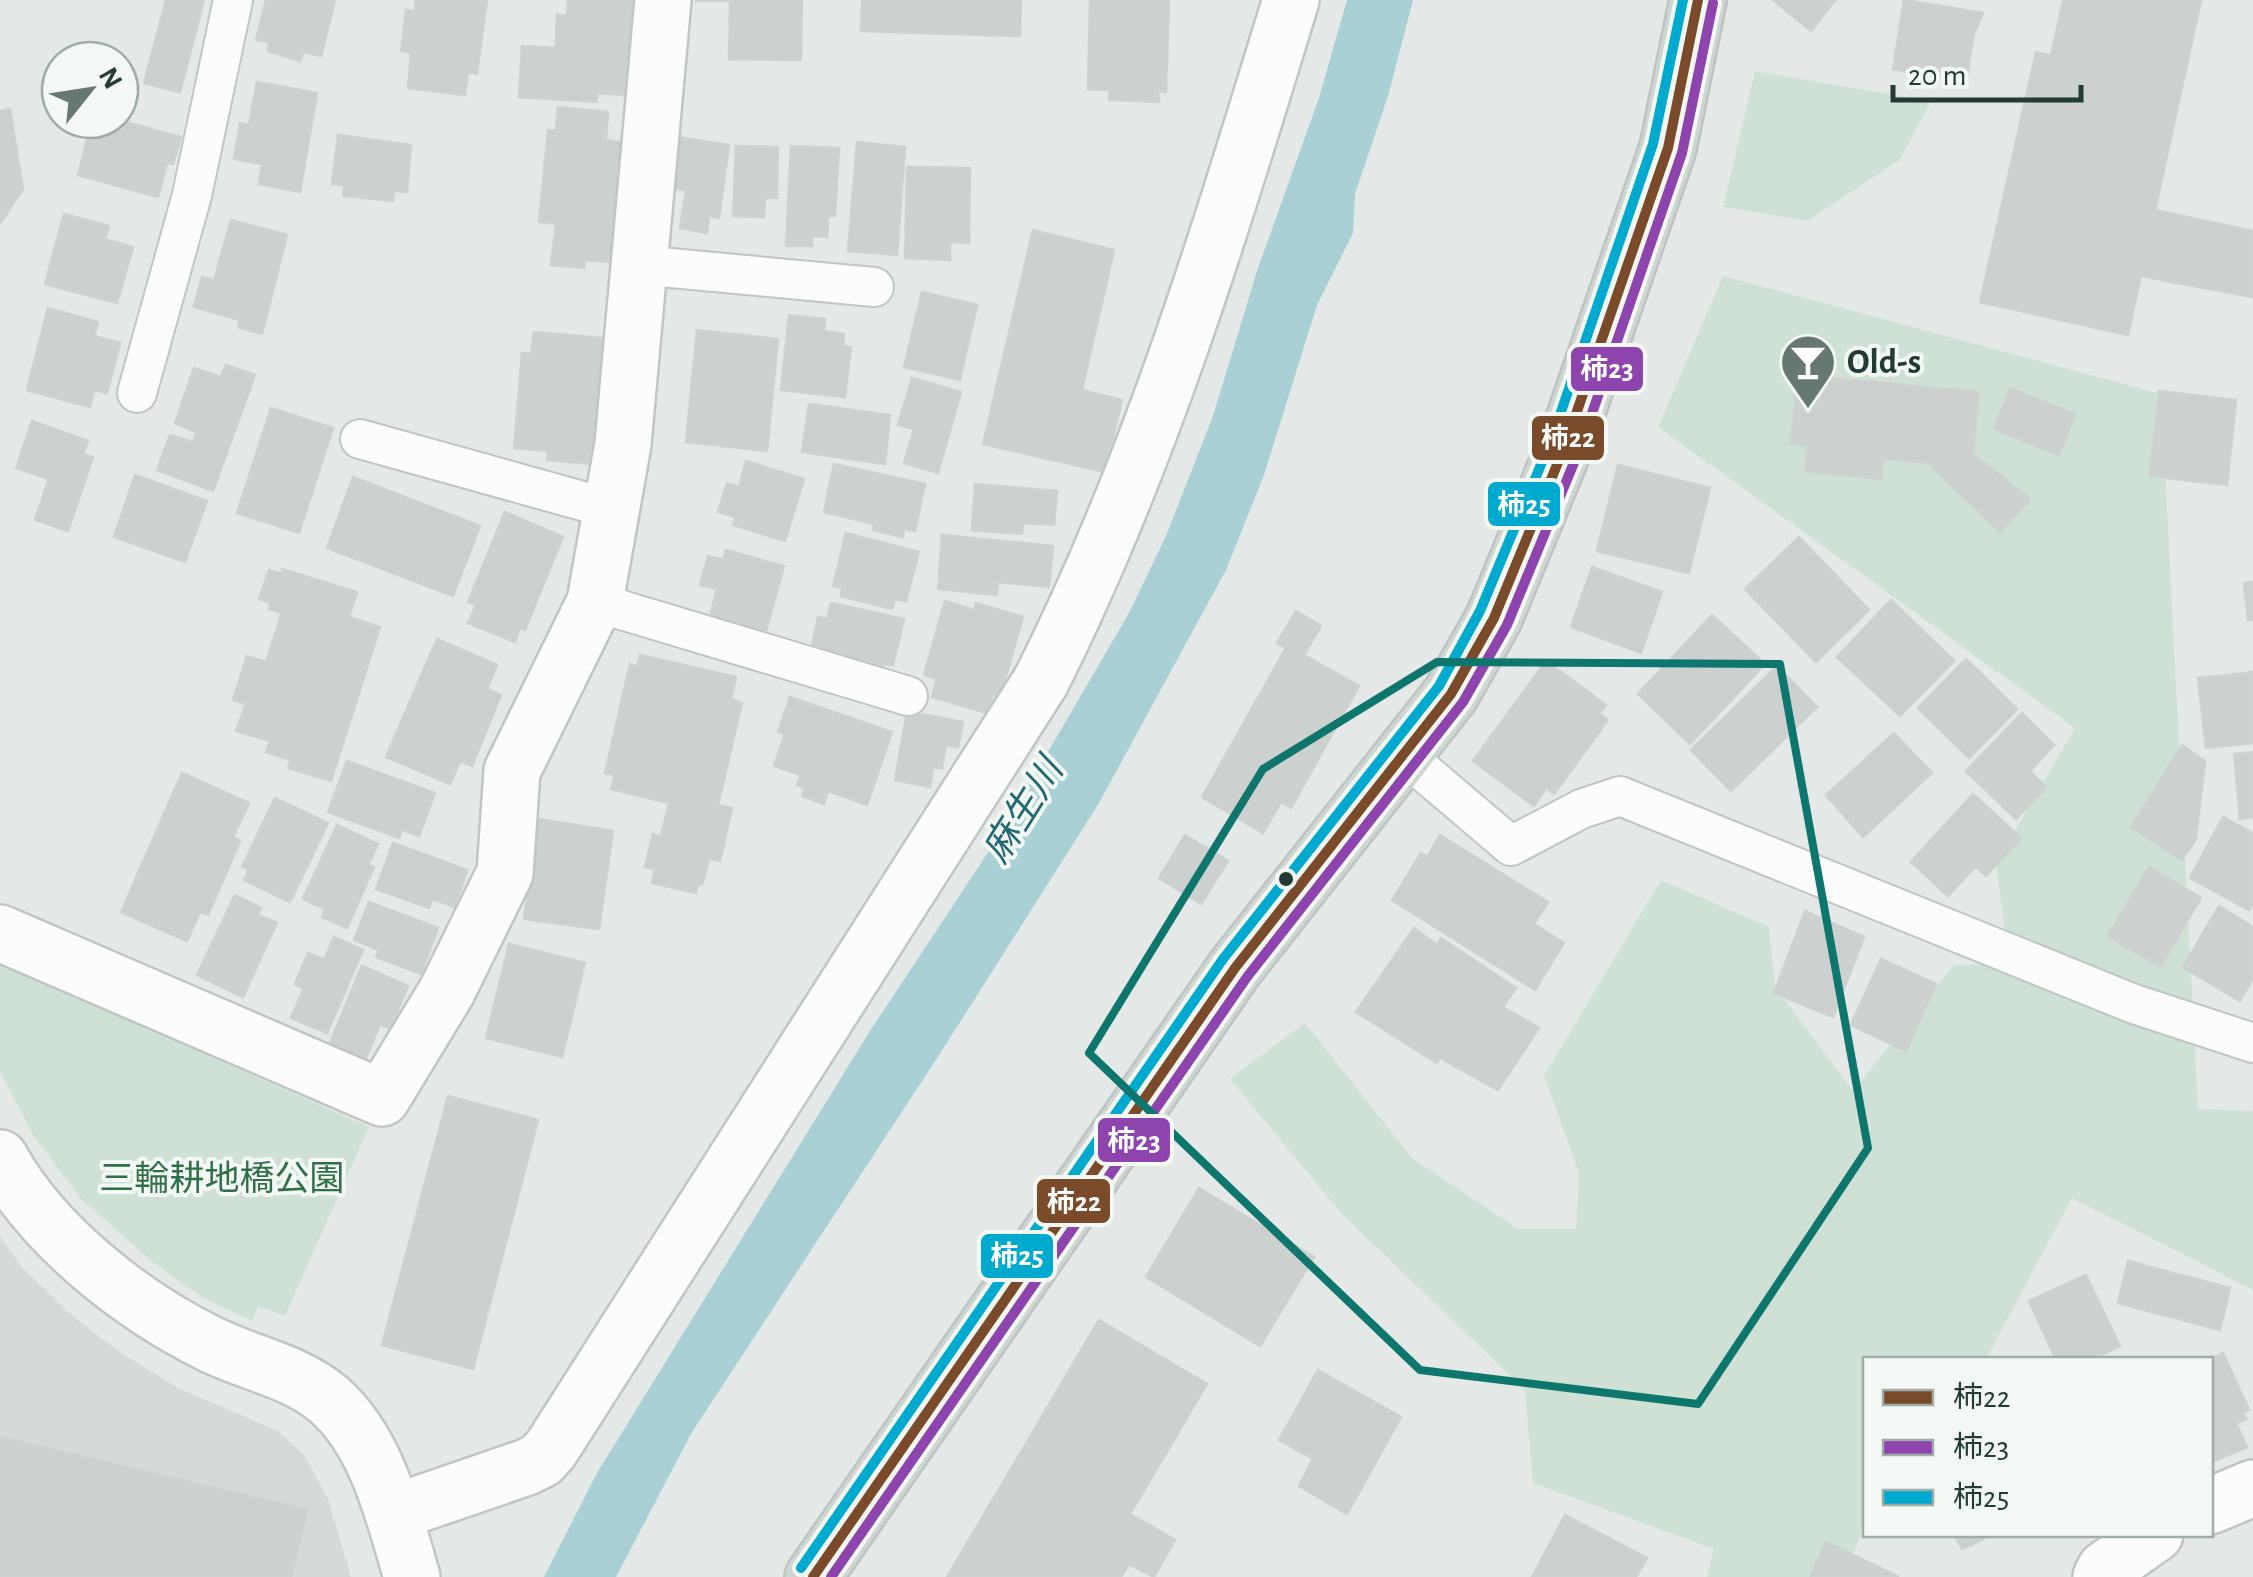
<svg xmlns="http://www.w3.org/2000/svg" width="2253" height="1577" font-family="'Alegreya Sans','Noto Sans JP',sans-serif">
<rect width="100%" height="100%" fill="#e4e9e7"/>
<polygon fill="#d3dad7" points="0,1236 21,1266 69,1313 118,1351 178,1388 278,1431 304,1455 328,1499 351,1577 0,1577"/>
<g fill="#cfe1d4">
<polygon points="1755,71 1931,101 1900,160 1807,221 1723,207"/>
<polygon points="1723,276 2161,394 2198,1109 2253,1111 2253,1290 2072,1198 1986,1359 1866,1360 1865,1527 1842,1577 1707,1577 1714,1549 1533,1483 1525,1390 1341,1213 1230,1079 1305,1023 1412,1158 1518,1229 1576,1229 1579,1173 1544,1076 1661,880 1769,927 1775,987 1853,1091 1953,966 2009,962 1996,863 2075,728 1658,427"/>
<polygon points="0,963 369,1127 285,1316 258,1306 252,1321 203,1298 156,1265 81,1199 33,1135 0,1071"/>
</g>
<polygon fill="#a8d0d5" points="1347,0 1413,0 1388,96 1355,194 1353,233 1317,305 1264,475 1226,570 1099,803 943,1049 692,1432 616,1577 544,1577 597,1473 870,1031 999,836 1129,613 1166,536 1213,416 1257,271 1319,98"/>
<g fill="#ccd0ce" stroke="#cdd2d0" stroke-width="2.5">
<polygon points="166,0 204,0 180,92 144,83"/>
<polygon points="266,0 335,0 321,56 303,52 300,61 268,51 269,42 256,40"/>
<polygon points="416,0 487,0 477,74 468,72 465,95 408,88 411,53 401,51 406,10 415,11"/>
<polygon points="568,0 641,0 639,32 630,31 626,95 597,93 597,102 519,97 522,46 556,48 557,15 567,16"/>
<polygon points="802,0 801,60 729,59 730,1 695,1"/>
<polygon points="862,0 1021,0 1020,36 861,31"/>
<polygon points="1090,0 1169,0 1166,92 1158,91 1159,102 1109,100 1110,90 1088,89"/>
<polygon points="1773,0 1835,0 1811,31"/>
<polygon points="1904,0 1983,13 1974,33 1966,82 1893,69"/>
<polygon points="2063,0 2201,0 2128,335 1980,302 2036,52 2051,56"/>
<polygon points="257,82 317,93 300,192 259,184 262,164 234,159 240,123 249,125"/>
<polygon points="558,107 608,112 606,140 630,144 618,263 585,260 584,268 551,265 556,224 539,222 548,130 556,131"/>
<polygon points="10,109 23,189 0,224 0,111"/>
<polygon points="92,120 118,120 181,137 173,164 167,163 158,197 78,175"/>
<polygon points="338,135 411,145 407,192 394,191 393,201 343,196 344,185 332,184"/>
<polygon points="677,137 729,145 719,218 709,216 707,233 680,228 686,190 669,188"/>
<polygon points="857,142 905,147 897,255 848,251"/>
<polygon points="736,146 778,147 777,198 765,198 764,217 733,216"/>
<polygon points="791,146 839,148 835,216 828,216 827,237 812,236 812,246 786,246"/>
<polygon points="907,167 970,168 969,243 950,242 950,260 905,258"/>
<polygon points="2155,210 2253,231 2252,297 2141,276"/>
<polygon points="64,214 109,226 105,239 133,247 117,303 45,284"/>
<polygon points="231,220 287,235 262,334 238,327 240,320 194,307 202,277 214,280"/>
<polygon points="1033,230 1114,250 1082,390 1122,400 1105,472 983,444"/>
<polygon points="922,292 977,305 960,380 904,367"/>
<polygon points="48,308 98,322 94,336 120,343 107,393 94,390 90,407 27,390"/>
<polygon points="789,315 825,319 824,331 844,334 843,346 851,347 845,397 781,390"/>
<polygon points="697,330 778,339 767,451 686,442"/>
<polygon points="534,332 611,339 599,459 592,458 592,464 547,460 548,451 514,448 522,353 531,354"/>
<polygon points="226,365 255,375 213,491 157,470 170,435 193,442 196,432 175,423 194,368 221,377"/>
<polygon points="1798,375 1978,392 1973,454 2030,499 2000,532 1933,467 1937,464 1883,459 1881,479 1806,471 1808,446 1791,444"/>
<polygon points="912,378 961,392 938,473 904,463 914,429 898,425"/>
<polygon points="2010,388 2075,414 2059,455 1994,429"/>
<polygon points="2159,391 2236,400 2227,485 2150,476"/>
<polygon points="809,404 890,415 885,464 802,452"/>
<polygon points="271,408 333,428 299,533 237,513"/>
<polygon points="32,421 88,441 83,454 93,457 68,531 35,520 49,479 16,468"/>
<polygon points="746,461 804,479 785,541 733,525 736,517 718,512 727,483 739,487"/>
<polygon points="834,464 925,484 915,531 904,529 903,537 873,530 874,524 824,512"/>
<polygon points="1618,465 1710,488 1689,573 1597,551"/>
<polygon points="135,475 207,501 185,562 114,537"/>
<polygon points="353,477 480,526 453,596 327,548"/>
<polygon points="975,484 1057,491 1054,525 1023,523 1022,534 972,530"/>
<polygon points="505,512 563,537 525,630 520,628 515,642 468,623 476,605 468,602"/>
<polygon points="846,533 919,552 906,601 895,599 892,609 841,596 842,588 833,586"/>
<polygon points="942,535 1053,546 1049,587 998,582 997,595 938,589"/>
<polygon points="1799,537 1869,610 1816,662 1745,589"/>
<polygon points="726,550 784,566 766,631 710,616 717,589 700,585 708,556 723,560"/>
<polygon points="1592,567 1662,592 1641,653 1571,627"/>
<polygon points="282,569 357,592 349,617 380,627 331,781 288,768 291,760 266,752 270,741 236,731 246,704 233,700 247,656 266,662 282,613 269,609 271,603 259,599 269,570 282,574"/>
<polygon points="2253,582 2253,620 2248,620 2244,583"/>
<polygon points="1891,600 1954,661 1900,716 1837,657"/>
<polygon points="945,601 974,610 976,603 1023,617 1000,697 993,695 987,713 932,697 937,679 924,675"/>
<polygon points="831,603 904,619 893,665 884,664 883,667 811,651 818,617 827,619"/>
<polygon points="1296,611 1321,626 1304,655 1359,686 1291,808 1281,802 1263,833 1202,797 1286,648 1277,643"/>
<polygon points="1712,615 1765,664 1690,744 1638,694"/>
<polygon points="437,639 497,665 487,689 501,695 472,766 460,761 450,784 386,757"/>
<polygon points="640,655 736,677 731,699 742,703 718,805 732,808 720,861 709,859 702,885 698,884 696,893 652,883 655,869 645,867 653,834 661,836 669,803 611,789 615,775 605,773 630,664 637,666"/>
<polygon points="1966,659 2017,709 1969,758 1918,708"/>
<polygon points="1546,661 1606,705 1599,714 1608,720 1554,794 1546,788 1534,806 1473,761"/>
<polygon points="1777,666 1817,707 1731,791 1691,750"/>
<polygon points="2252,672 2253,743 2206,748 2198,678"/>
<polygon points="790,697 892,732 867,805 828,791 824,804 802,796 805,789 797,785 801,775 774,766 785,734 778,732"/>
<polygon points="907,711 963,722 958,747 946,745 942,768 933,768 930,787 895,780"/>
<polygon points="2022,713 2054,745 2030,771 2046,787 2016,819 1966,771"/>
<polygon points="1894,733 1932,773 1863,837 1826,795"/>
<polygon points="2182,745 2205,761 2196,839 2182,860 2131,827"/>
<polygon points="2253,752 2253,817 2240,819 2234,754"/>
<polygon points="347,761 435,793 419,836 402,830 399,838 328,812"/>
<polygon points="182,773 249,803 233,837 240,841 208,915 200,912 187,941 121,912"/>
<polygon points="1973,794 2021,838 1986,876 1976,866 1948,896 1911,862"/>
<polygon points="275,798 328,823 290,902 244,880 249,869 242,867"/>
<polygon points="2223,817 2253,833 2253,904 2249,910 2190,878"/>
<polygon points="539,819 613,831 599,929 524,919"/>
<polygon points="337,825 378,844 368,865 374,867 347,928 322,917 325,909 303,899"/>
<polygon points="1185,835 1228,861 1201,904 1159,878"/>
<polygon points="1440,835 1548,902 1534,924 1564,943 1535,990 1392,900 1421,853 1427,857"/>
<polygon points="393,843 467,870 455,907 432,899 429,908 376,889"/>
<polygon points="2149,867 2201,898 2160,967 2108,936"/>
<polygon points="235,895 261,908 258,915 277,923 243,997 197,975"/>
<polygon points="369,902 438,928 421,974 376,957 379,950 354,940"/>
<polygon points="2219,906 2253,927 2253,978 2240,1001 2183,967"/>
<polygon points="1805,911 1864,937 1833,1017 1774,993"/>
<polygon points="1414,928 1437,945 1441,938 1516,988 1503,1007 1539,1028 1498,1090 1440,1058 1437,1063 1356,1012"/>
<polygon points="334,937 363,950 327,1033 291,1018 304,988 295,984 308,953 324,960"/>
<polygon points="509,944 585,963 562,1057 486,1038"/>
<polygon points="1881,959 1936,984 1906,1051 1851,1025"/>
<polygon points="362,966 408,986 390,1029 380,1024 366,1058 330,1043"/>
<polygon points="448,1096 538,1120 473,1369 382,1345"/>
<polygon points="1199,1188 1314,1257 1260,1346 1146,1277"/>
<polygon points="2128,1261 2230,1288 2220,1330 2118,1303"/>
<polygon points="2086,1275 2120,1346 2091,1360 2056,1360 2029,1301"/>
<polygon points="1099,1320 1207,1384 1130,1514 1175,1540 1154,1577 1129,1564 1121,1577 947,1577"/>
<polygon points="2223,1353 2249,1410 2243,1412 2246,1419 2236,1423 2247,1447 2212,1462 2209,1360"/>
<polygon points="1318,1370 1401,1417 1347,1514 1299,1486 1313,1459 1279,1440"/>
<polygon points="0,1437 307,1510 291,1577 0,1577"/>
<polygon points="1565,1515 1647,1558 1636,1577 1532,1577"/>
<polygon points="1954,1534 1984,1534 1985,1538 1962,1549"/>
<polygon points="1826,1542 1899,1577 1810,1577"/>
</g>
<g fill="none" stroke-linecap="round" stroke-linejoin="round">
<g stroke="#c1c6c4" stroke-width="42">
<g id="service">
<polyline points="639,265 874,287"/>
<polyline points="137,393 192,195 233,0"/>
<polyline points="360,439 611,509"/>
<polyline points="595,602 908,696"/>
<polyline points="1403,754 1511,846 1581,809 1620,796 2134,1004 2253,1043"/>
</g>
</g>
<g stroke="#c1c6c4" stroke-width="60">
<g id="minor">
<polyline points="0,933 382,1098 447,991 505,873 512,771 595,602 623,444 663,0"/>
<polyline points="2210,1506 2253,1488"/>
<path d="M393,1513L527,1467L541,1460L551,1449L1041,681C1150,465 1220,231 1291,0"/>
<polyline points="2101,1577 2105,1569 2155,1534"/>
</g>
</g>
<g stroke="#c1c6c4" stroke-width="60">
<path id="tertiary" d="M0,1158C43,1236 131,1305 210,1344C248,1363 295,1371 328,1399C378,1442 394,1517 412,1577"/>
</g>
<g stroke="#bdc5c2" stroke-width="60">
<polyline id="primary" points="813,1577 1235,968 1451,694 1494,618 1566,443 1668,148 1698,0"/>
</g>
<use href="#service" stroke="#fbfcfb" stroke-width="38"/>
<use href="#minor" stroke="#fbfcfb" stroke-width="55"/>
<use href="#tertiary" stroke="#fbfcfb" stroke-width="55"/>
<use href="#primary" stroke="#ced5d3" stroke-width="55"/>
<g stroke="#f3f8f5" stroke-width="18">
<polyline id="bus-1" points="813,1577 1235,968 1451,694 1494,618 1566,443 1668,148 1698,0"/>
</g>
<g stroke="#f3f8f5" stroke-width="18">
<polyline id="bus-2" points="831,1577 1247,977 1463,702 1507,625 1580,448 1682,153 1713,3"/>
</g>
<g stroke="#f3f8f5" stroke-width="18">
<polyline id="bus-3" points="801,1568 1223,959 1439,686 1480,611 1552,438 1653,144 1683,0"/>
</g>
<use href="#bus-1" stroke="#7a4b2a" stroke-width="10"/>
<use href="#bus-2" stroke="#8e44ad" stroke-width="10"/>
<use href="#bus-3" stroke="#00a9ce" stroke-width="10"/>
</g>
<path fill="none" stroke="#0f766e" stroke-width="8" stroke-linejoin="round" d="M1437,662L1780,664L1868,1148L1698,1404L1420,1370L1089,1053L1263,769Z"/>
<defs>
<g id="bar-pin" transform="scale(2.875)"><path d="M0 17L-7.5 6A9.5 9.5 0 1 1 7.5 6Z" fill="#677873" stroke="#f3f8f5"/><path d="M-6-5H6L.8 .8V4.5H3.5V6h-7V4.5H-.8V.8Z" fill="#fff"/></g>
</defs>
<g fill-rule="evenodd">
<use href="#bar-pin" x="1808" y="362"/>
</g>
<circle fill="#233b34" stroke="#f3f8f5" stroke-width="4" cx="1286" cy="879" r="9"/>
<g text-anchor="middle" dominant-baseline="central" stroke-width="8" stroke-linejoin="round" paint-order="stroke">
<g font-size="35" font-weight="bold" fill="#233b34" stroke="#f3f8f5" text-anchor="start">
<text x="1847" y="362">Old-s</text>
</g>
<g font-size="35" fill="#307047" stroke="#f3f8f5">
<text x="222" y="1179">三輪耕地橋公園</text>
</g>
<g font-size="38" font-style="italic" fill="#216873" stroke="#f3f8f5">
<text transform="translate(1024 811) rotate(-58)">麻生川</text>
</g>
</g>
<g stroke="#f3f8f5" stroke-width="4">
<rect x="1569" y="345" width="76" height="48" rx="10" fill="#8e44ad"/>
<rect x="1530" y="414" width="76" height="48" rx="10" fill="#7a4b2a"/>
<rect x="1486" y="480" width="76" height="48" rx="10" fill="#00a9ce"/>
<rect x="1096" y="1116" width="76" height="48" rx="10" fill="#8e44ad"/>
<rect x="1035" y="1177" width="77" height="48" rx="10" fill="#7a4b2a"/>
<rect x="979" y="1232" width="76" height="48" rx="10" fill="#00a9ce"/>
</g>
<g font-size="28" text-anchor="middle" font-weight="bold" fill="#fff">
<text x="1607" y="378">柿23</text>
<text x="1568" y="447">柿22</text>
<text x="1524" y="514">柿25</text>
<text x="1134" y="1150">柿23</text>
<text x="1074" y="1211">柿22</text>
<text x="1017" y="1265">柿25</text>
</g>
<rect x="1863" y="1357" width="350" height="180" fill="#f3f8f5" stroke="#a0aca8" stroke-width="2.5"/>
<rect x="1883" y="1390" width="50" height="15" fill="#7a4b2a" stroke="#a0aca8" stroke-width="2.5"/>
<text x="1953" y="1407" font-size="30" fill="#233b34">柿22</text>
<rect x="1883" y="1440" width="50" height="15" fill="#8e44ad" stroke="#a0aca8" stroke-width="2.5"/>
<text x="1953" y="1457" font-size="30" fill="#233b34">柿23</text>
<rect x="1883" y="1490" width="50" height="15" fill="#00a9ce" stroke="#a0aca8" stroke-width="2.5"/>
<text x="1953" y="1507" font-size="30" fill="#233b34">柿25</text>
<g transform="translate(90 90) rotate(60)"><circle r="48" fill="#f3f8f5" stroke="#a0aca8" stroke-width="2.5"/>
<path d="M0-8L18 38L0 25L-18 38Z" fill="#677873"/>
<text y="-15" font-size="28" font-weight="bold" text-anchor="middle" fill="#233b34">N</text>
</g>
<path d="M1893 85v15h188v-15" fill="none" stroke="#233b34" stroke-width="5"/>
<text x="1908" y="85" font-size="30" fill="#233b34" stroke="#f3f8f5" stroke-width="8" paint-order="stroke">20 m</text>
</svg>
